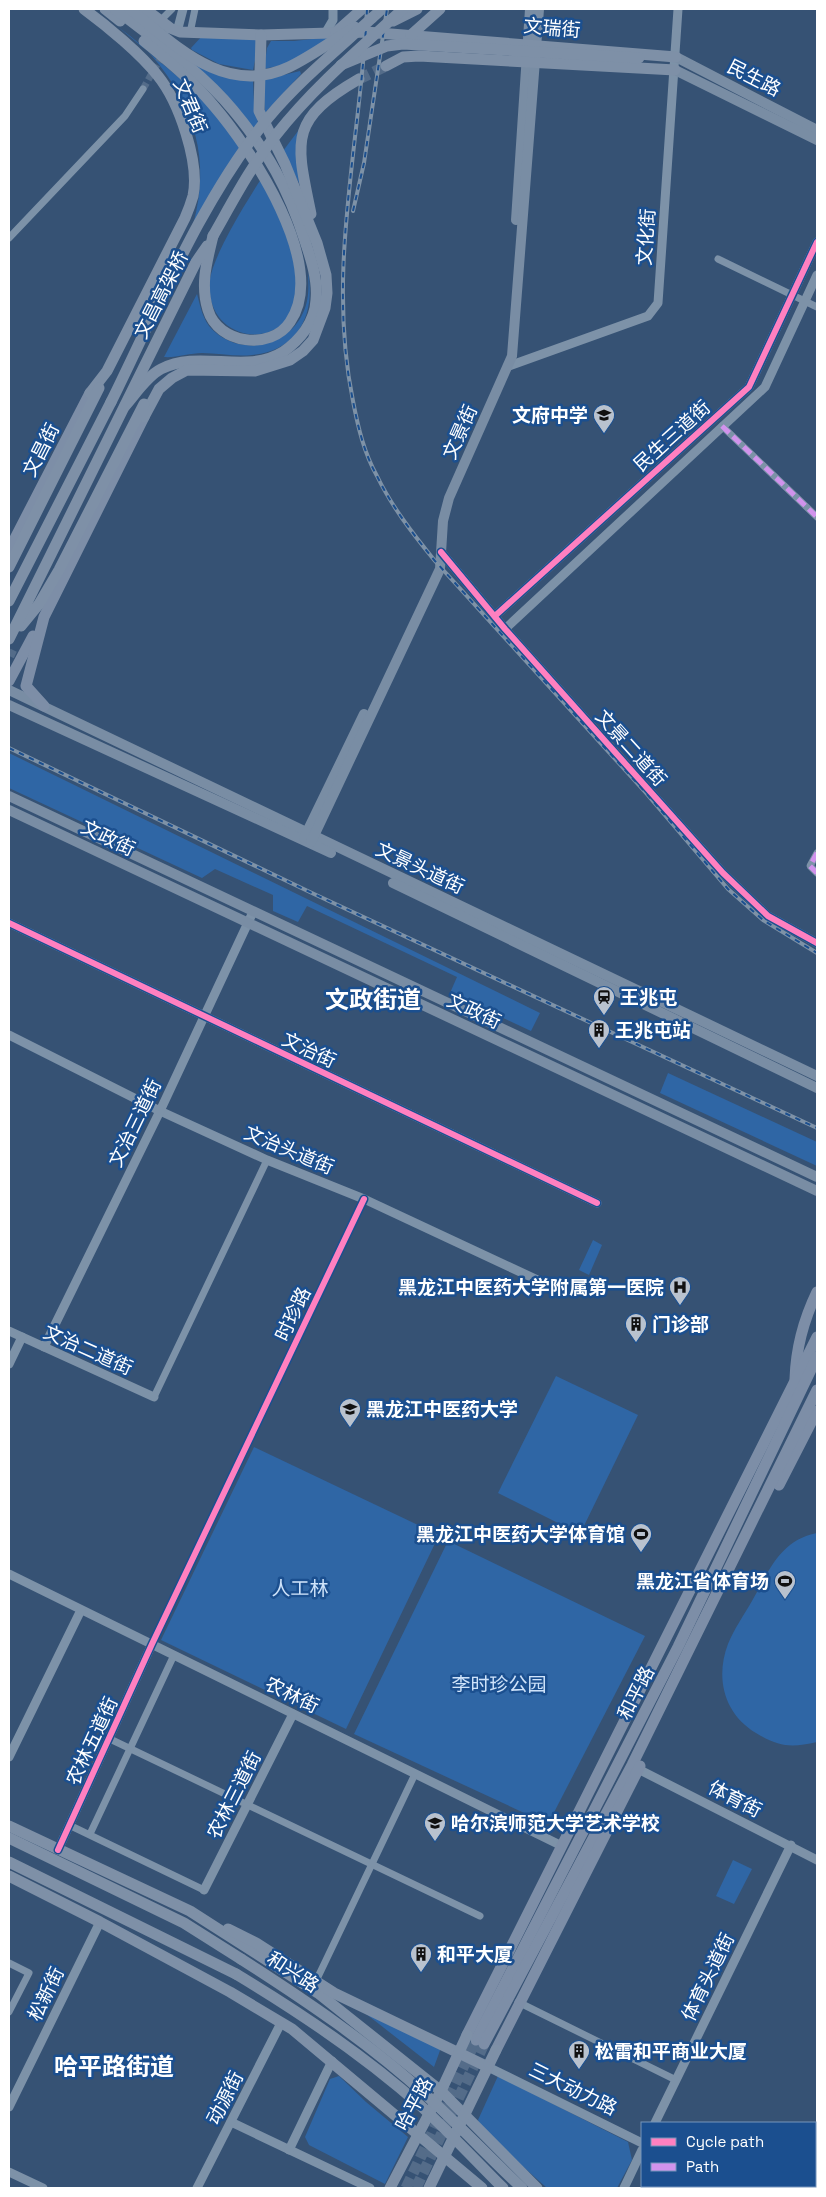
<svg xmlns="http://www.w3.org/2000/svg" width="826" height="2197" font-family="'Space Grotesk','Noto Sans SC',sans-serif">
<rect width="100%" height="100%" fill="#365274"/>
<g fill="#2f66a5">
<path d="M117,26L201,96L240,146L193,225C211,161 195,106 152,56C142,45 129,35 117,26Z"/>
<polygon points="202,36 256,39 257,50 253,70 219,64 192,50 191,48"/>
<polygon points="330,37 331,41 282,65 264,69 267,48 271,41 294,41"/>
<path d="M177,52C204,71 219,79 253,81L254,103L258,123L253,129Z"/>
<polygon points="300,71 301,74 265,113 263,80"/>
<polygon points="301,127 302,189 283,151"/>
<path d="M261,179C278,206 301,266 296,298C288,350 212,346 209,288C208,262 247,201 261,179Z"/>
<path d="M308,272C316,314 298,351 252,355C236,357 219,353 202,353C190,353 176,358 164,357L197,294C200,305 202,316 209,326C233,355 282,351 301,317C309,303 309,289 308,272Z"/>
<polygon points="9,753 540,1013 531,1031 450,993 457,977 307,906 298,922 273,911 273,895 215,869 202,878 9,788"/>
<polygon points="668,1073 817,1142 817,1166 660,1093"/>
<polygon points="593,1240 602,1245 589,1275 579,1270"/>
<polygon points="556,1376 638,1415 580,1534 498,1493"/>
<polygon points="254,1447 439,1535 346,1729 161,1640"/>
<path d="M817,1533V1742C791,1748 779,1747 756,1733C724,1714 715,1678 728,1644C734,1629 744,1615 752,1601C769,1571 780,1540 817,1533Z"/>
<polygon points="448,1541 645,1636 548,1824 354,1734"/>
<polygon points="733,1860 752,1869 734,1904 716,1896"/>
<polygon points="347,1999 442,2045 434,2067"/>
<polygon points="339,2076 366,2102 408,2137 385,2184 309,2145 305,2137 330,2079"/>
<polygon points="498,2076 628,2142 632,2160 617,2188 547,2188 481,2129 478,2120"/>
</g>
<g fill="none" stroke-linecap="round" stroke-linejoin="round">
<g stroke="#546c89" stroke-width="7" stroke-dasharray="7 3.5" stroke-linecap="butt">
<polyline points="143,89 163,54"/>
<polyline points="9,652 24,659"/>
</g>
<g stroke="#546c89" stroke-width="11" stroke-dasharray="11 5.5" stroke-linecap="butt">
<polyline points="359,79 386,66"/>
<polyline points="406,2188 476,2040"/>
<polyline points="416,2188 484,2044"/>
</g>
<g stroke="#7d92a8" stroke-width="7">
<polyline points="160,21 172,9"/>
<polyline points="190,33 195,9"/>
<polyline points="9,238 125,116 143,89"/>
<polyline points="718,259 817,307"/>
<polyline points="722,426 817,517"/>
<polyline points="817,853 810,866 817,873"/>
<polyline points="154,1397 267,1160"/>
<polyline points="152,1644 364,1199"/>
<polyline points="110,1739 480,1916"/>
<polyline points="69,1825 204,1890"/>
<polyline points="90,1834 174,1655"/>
<polyline points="9,1963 29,1973 9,2012"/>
<polyline points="316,1981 415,1774"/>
<polyline points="518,2002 676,2080"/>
</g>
<g stroke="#7d92a8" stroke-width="9">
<polyline points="178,28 183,9"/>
<polyline points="326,32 333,20 333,9"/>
<polyline points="509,366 648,316 658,303 678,9"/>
<polyline points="441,552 505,629 723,873 768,916 817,943"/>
<polyline points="496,615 749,387 817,242"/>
<polyline points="505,629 765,387 817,275"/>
<polyline points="9,923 597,1203"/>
<polyline points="9,1035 160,1111 267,1160 364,1199 559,1290"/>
<polyline points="9,1331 154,1397"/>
<polyline points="44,1347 160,1111 253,912"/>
<polyline points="9,1364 22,1337"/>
<polyline points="9,1574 560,1845"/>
<polyline points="9,1757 81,1610"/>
<polyline points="638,1769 817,1860"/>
<polyline points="58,1850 152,1644"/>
<polyline points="204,1890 293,1714"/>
<polyline points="488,2067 642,2143"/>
<polyline points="9,2107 100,1922"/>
<polyline points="231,2122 370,2188"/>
<polyline points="655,2123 791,1845"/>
<polyline points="289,2150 332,2061"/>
<polyline points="9,2172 43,2188"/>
<polyline points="197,2188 281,2023"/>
<polyline points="624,2188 642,2150"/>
</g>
<g stroke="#798da4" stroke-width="10">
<polyline points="676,57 817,130"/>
<polyline points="675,70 817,140"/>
<polyline points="516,220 530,9"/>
<polyline points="9,690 817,1076"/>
<polyline points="9,705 331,853"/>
<polyline points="9,796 817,1177"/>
<polyline points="9,810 817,1191"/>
<polyline points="304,838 364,714"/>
<polyline points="311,842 440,569 443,521 449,498 512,356 539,9"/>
<polyline points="393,883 817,1088"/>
</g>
<g stroke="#7d8ea7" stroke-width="11">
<polyline points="9,550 90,393"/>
<polyline points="9,681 33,636"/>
<polyline points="44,706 26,686 44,617 144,417"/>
<path d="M795,1379C796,1347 803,1321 817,1292"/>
<polyline points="779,1485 817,1411"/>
<polyline points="467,2035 817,1337"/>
<polyline points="476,2040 678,1647 817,1357"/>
<polyline points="484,2044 632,1765 817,1390"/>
<polyline points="496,2050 640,1766"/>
</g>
<g stroke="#7e90a7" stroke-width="11">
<path d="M84,9C107,26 141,54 158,76C179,102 200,163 193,196C191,203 188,211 185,218L107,371L90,393"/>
<polyline points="105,9 120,21"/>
<path d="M115,9C155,40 200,70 233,110C268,152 288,188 305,241C311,259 318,280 316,300C315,322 300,340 283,352C247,375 199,349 161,369C147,376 135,395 125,406"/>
<polyline points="145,9 170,28 180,32 261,35 366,32 676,57"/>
<polyline points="372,18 382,9"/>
<polyline points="393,21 417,9"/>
<polyline points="336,32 362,9"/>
<polyline points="411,35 440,9"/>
<path d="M144,41C168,61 193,81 213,105C251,149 329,265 290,322C271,351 218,344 208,310C200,284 207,261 213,236"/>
<polyline points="386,66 403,57 419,56 675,70"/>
<path d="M311,214C296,141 288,120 359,79"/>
<polyline points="144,417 159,389 172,378 187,370 255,371 290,360 303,351 313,340 325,308 327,293 326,275 317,243 285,164 259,111 261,35"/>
<polyline points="9,567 99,388"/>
<polyline points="9,601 111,402"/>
<polyline points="21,626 39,604 59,570 144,404"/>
<polyline points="9,639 196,262 207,246"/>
<polyline points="9,1826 190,1911 318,1993 441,2091 537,2188"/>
<polyline points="9,1838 184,1923 241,1959"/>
<polyline points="9,1862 236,1974"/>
<polyline points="9,1876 100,1922 230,1992 292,2029 482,2188"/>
<polyline points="228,1929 256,1943 334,1993 488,2067"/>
<polyline points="390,2188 441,2091 467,2035"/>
<polyline points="429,2188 496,2050"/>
</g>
<g stroke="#7e92a7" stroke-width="4">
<g id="rail">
<path d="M367,9C361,140 326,269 353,401C358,427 364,453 377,476C392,507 413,534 435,561L646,793L728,889L763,920L817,953"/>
<polyline points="353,211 364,163 387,9"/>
<polyline points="9,748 314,894 817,1128"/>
</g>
</g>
<use href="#rail" stroke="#1b4f8f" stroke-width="2" stroke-dasharray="5.5" stroke-linecap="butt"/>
<g stroke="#7e90a7" stroke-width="11">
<path d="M130,9C176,46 225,97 289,67C312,56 333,40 355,27"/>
<polyline points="341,65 387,46 403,44 639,58"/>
<path d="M213,236C233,201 251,166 276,135C313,88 359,49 403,9"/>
<path d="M111,402C157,309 202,198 268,118C299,81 337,50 372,18"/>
<path d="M241,1959C305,2000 369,2043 426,2095C459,2125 490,2158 522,2188"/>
<path d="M236,1974C301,2013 365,2056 422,2107C450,2133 476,2161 503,2188"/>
</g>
<g stroke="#d193ec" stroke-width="5" stroke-dasharray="10 5" stroke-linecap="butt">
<polyline points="722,426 817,517"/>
<polyline points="817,853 810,866 817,873"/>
</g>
<g stroke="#1b4f8f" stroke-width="9">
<g id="cycleway">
<polyline points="441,552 505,629 723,873 768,916 817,943"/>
<polyline points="496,615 749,387 817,242"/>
<polyline points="9,923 597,1203"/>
<polyline points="58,1850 152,1644 364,1199"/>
</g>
</g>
<use href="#cycleway" stroke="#ff80c0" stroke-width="6"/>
</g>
<defs>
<g id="school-pin" transform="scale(1.125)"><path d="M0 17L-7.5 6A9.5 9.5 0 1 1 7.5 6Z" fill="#b9c2ce" stroke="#1b4f8f"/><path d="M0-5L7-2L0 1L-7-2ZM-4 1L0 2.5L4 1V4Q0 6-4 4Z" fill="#111"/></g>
<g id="station-pin" transform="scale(1.125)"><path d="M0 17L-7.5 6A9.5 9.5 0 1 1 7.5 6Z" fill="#b9c2ce" stroke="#1b4f8f"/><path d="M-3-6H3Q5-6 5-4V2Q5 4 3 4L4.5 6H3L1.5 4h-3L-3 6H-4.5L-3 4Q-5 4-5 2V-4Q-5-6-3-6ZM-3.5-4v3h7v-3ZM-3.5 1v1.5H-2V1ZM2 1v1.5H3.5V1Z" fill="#111"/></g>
<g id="building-pin" transform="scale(1.125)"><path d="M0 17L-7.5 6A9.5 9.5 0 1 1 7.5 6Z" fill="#b9c2ce" stroke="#1b4f8f"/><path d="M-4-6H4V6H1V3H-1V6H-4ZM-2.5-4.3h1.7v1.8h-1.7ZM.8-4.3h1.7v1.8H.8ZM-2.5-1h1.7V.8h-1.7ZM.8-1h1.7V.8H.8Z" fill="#111"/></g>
<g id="hospital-pin" transform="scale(1.125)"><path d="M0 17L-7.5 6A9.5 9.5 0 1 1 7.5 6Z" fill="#b9c2ce" stroke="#1b4f8f"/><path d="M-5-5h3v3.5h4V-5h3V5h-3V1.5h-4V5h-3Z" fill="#111"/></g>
<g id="university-pin" transform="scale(1.125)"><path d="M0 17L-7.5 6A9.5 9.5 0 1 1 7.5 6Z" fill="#b9c2ce" stroke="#1b4f8f"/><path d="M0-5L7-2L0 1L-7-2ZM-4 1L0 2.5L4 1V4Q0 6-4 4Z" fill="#111"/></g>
<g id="stadium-pin" transform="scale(1.125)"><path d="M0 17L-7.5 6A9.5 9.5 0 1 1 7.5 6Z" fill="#b9c2ce" stroke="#1b4f8f"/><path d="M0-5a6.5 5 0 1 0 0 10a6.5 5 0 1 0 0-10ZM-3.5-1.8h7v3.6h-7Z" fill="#111"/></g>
</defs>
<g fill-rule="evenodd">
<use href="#school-pin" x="604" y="415"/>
<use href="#station-pin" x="604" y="997"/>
<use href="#building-pin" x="599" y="1030"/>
<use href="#hospital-pin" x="680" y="1287"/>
<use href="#building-pin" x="636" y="1324"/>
<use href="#university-pin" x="350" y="1409"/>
<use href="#stadium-pin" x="641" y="1534"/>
<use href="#stadium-pin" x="785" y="1581"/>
<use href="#university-pin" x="435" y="1823"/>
<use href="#building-pin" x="421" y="1954"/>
<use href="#building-pin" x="579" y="2051"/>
</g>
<g text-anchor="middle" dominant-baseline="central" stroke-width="5" stroke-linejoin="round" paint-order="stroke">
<g font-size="19" fill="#fff" stroke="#1b4f8f">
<text transform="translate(552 28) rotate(5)">文瑞街</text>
<text transform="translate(754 78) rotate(27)">民生路</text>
<text transform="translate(190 106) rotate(67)">文君街</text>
<text transform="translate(646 237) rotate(-86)">文化街</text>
<text transform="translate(161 295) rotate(-63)">文昌高架桥</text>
<text transform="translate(460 432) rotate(-66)">文景街</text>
<text transform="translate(672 436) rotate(-42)">民生三道街</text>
<text transform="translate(41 450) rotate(-63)">文昌街</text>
<text transform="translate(631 748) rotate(48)">文景二道街</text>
<text transform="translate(108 838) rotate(26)">文政街</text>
<text transform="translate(420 868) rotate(25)">文景头道街</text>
<text transform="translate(474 1011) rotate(25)">文政街</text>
<text transform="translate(309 1050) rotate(25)">文治街</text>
<text transform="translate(135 1123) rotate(-64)">文治三道街</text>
<text transform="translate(289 1150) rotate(23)">文治头道街</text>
<text transform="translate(293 1314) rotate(-65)">时珍路</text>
<text transform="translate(88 1350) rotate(24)">文治二道街</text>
<text transform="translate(636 1693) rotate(-63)">和平路</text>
<text transform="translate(292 1695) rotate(26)">农林街</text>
<text transform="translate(92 1741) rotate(-65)">农林五道街</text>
<text transform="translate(234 1795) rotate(-63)">农林三道街</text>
<text transform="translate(735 1799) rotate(27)">体育街</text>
<text transform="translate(293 1972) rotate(33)">和兴路</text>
<text transform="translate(708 1977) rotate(-64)">体育头道街</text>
<text transform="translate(46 1994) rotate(-64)">松新街</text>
<text transform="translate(573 2089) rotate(26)">三大动力路</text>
<text transform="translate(225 2098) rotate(-63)">动源街</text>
<text transform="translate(414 2104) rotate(-62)">哈平路</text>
</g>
<g font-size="19" font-weight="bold" fill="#fff" stroke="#1b4f8f" text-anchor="start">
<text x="588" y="415" text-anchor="end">文府中学</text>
<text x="620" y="997">王兆屯</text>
<text x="615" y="1030">王兆屯站</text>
<text x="664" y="1287" text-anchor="end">黑龙江中医药大学附属第一医院</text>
<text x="652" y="1324">门诊部</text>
<text x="366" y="1409">黑龙江中医药大学</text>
<text x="625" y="1534" text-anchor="end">黑龙江中医药大学体育馆</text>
<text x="769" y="1581" text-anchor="end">黑龙江省体育场</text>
<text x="451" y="1823">哈尔滨师范大学艺术学校</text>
<text x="437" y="1954">和平大厦</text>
<text x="595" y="2051">松雷和平商业大厦</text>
</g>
<g font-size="19" fill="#cfe3fa" stroke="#1b4f8f">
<text x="300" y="1588">人工林</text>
<text x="499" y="1684">李时珍公园</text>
</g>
<g font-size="24" font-weight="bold" fill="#fff" stroke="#1b4f8f">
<text x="373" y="999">文政街道</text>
<text x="114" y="2066">哈平路街道</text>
</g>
</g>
<rect width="826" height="2197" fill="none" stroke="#ffffff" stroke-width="20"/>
<rect x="641" y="2122" width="175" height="65" fill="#1b4f8f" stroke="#7695bc"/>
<rect x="651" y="2138" width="25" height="8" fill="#ff80c0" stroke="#7695bc"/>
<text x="686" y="2147" font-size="15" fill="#ffffff">Cycle path</text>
<rect x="651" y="2163" width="25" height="8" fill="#d193ec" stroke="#7695bc"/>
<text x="686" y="2172" font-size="15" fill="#ffffff">Path</text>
</svg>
